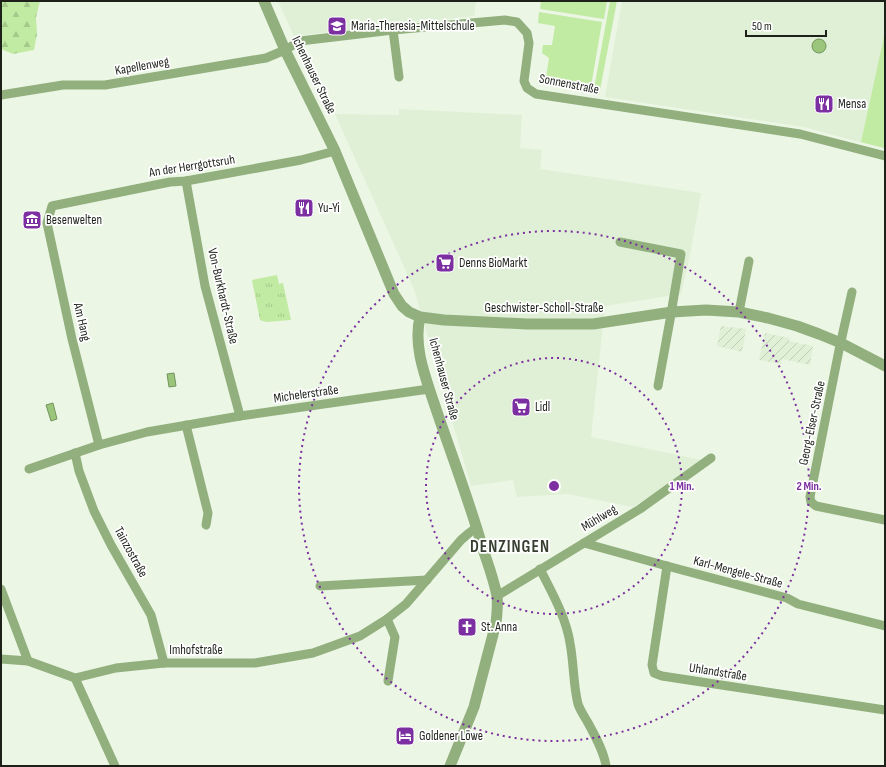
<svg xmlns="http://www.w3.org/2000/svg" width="886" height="767" font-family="'Sofia Sans Condensed',sans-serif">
<defs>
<pattern id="industrial-furrows" width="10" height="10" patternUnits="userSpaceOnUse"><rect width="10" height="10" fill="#e0f0d6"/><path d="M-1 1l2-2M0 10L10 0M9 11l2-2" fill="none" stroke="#c0ceb7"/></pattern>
<pattern id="forest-firs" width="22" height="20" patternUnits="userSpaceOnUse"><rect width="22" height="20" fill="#c1eaa2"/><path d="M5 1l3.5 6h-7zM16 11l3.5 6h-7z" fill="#a5c88b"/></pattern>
<pattern id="park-tufts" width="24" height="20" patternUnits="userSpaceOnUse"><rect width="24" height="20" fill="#c1eaa2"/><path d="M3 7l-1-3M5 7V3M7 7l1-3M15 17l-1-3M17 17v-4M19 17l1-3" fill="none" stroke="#a5c88b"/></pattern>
</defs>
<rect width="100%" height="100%" fill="#ebf6e4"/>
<g fill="#e0f0d6">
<polygon points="278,1 476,1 474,16 294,36"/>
<polygon points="622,1 885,1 885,149 804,127 605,97"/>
<polygon points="399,109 522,115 520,148 542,150 540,169 701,193 690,255 681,294 605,306 591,437 702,460 671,484 633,507 568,494 517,497 513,480 471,486 414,289 335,114 399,115"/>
</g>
<g fill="url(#industrial-furrows)">
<polygon points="721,326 746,329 742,352 717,346"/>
<polygon points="765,333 790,338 789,341 813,346 810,365 782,359 781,364 759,360"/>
</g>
<g fill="#c1eaa2">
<polygon points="541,1 607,1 604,19 540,9"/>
<polygon points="610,1 617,1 599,95 593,94"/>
<polygon points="539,12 602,22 590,92 545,84 549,58 542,53 543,45 552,45 555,26 538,23"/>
<polygon points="885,32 885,148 861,142"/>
</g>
<polygon fill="url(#forest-firs)" points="1,1 40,1 36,17 37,34 34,50 13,54 1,49"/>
<polygon fill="url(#park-tufts)" points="277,275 279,284 283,283 291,320 266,322 260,320 252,280"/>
<g fill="#9ac57a" stroke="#74945d">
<circle cx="819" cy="46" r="7"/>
<polygon points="174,373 176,386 169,387 167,374"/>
<polygon points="53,403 57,419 51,421 46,405"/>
</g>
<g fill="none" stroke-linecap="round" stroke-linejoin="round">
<g stroke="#92af7e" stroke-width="9">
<polyline points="393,30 399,77"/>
<polyline points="1,95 63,85 105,85 266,58 285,50 300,41 393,30 505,20 517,22 527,33 529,43 524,81 527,88 536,94 800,134 885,156"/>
<polyline points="186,181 205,286 240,416"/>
<polyline points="620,242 681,254 670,320 658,386"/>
<polyline points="852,292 839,350 810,497 811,502 816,506 885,520"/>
<polyline points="739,312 749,261"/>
<polyline points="186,425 208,513 206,525"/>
<polyline points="99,445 72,339 47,223 52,206 170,182 186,181 301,160 335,151"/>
<polyline points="75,453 79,471 94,511 111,545 151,615 164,663"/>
<polyline points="29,469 99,445 147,432 240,416 429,389"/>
<polyline points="584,543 667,566 787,598 798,604 885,626"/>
<polyline points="667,566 652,665 654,673 662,676 885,710"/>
<path d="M540,569C552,593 566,617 570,643C574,664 573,684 578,704C580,710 584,716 587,721C594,734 604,751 606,766"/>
<polyline points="320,586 427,580"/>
<polyline points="1,589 28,661"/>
<polyline points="497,596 640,509 711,458"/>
<polyline points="387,619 395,637 388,681"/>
<polyline points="1,659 28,661 75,678 116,668 164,663 255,663 313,653 360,636 387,619 406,604 461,540 469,533 477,527"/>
<polyline points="75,678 115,766"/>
</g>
<g stroke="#92af7e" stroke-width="11">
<polyline points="264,1 285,50 335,151 394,294 402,306 409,312 420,317 444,320 485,322 527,324 593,324 672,312 706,310 739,312 768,318 797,326 819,334 841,343 885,366"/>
<path d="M420,317C413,346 425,376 434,403C450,451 469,500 483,549C488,564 494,580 497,596C498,605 497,614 496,623L474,707L450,766"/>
</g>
</g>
<g fill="none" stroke="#7c2fa0" stroke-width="2" stroke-dasharray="2 4">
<circle cx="554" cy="486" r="128"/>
<circle cx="554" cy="486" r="255"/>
</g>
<defs>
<g id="school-square" transform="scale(1)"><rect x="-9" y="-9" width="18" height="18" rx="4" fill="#7c2fa0" stroke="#fff"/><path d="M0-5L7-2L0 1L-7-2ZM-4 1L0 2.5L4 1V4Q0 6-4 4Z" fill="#fff"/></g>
<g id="restaurant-square" transform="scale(1)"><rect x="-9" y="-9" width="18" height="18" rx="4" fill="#7c2fa0" stroke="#fff"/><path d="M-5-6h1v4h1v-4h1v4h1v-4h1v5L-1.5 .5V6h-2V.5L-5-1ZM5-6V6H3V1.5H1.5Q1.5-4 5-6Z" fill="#fff"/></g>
<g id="museum-square" transform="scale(1)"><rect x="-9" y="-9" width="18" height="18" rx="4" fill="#7c2fa0" stroke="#fff"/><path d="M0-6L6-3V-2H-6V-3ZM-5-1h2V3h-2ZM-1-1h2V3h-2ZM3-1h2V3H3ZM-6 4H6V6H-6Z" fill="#fff"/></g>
<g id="supermarket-square" transform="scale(1)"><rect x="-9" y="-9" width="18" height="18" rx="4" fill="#7c2fa0" stroke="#fff"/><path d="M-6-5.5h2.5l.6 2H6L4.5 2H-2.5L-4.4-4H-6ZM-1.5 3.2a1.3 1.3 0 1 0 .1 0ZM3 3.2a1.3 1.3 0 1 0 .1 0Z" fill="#fff"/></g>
<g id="church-square" transform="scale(1)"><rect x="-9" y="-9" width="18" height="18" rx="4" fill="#7c2fa0" stroke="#fff"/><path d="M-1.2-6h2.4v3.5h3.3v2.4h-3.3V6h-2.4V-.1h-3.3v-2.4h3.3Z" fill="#fff"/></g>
<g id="hotel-square" transform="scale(1)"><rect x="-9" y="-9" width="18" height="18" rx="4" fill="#7c2fa0" stroke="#fff"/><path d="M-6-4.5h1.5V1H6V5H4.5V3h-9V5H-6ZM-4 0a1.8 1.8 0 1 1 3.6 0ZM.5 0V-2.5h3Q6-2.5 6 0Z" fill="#fff"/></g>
</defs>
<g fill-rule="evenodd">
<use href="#school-square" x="337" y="26"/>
<use href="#restaurant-square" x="824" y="104"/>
<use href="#restaurant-square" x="304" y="208"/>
<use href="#museum-square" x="32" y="220"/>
<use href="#supermarket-square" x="445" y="263"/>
<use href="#supermarket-square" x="521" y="407"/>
<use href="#church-square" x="467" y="627"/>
<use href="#hotel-square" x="405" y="736"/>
</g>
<g text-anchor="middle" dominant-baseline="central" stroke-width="3.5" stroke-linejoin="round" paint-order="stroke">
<g font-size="13" fill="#1d211a" stroke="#fff" text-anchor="start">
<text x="351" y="26">Maria-Theresia-Mittelschule</text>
<text x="838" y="104">Mensa</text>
<text x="318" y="208">Yu-Yi</text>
<text x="46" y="220">Besenwelten</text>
<text x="459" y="263">Denns BioMarkt</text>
<text x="535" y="407">Lidl</text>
<text x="481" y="627">St. Anna</text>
<text x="419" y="736">Goldener Löwe</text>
</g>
<g font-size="13" fill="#1d211a" stroke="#fff">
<text transform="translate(142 66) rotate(-10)">Kapellenweg</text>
<text transform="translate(314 75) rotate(64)">Ichenhauser Straße</text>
<text transform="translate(569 84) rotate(11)">Sonnenstraße</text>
<text transform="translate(192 166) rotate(-9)">An der Herrgottsruh</text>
<text transform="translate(223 296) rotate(77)">Von-Burkhardt-Straße</text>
<text x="544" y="308">Geschwister-Scholl-Straße</text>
<text transform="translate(82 322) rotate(77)">Am Hang</text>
<text transform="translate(444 379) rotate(75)">Ichenhauser Straße</text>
<text transform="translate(306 394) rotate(-8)">Michelerstraße</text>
<text transform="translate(812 423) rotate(-78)">Georg-Elser-Straße</text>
<text transform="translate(599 518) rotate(-31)">Mühlweg</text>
<text transform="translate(131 552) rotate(61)">Tainzostraße</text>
<text transform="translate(738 572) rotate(15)">Karl-Mengele-Straße</text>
<text x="196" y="650">Imhofstraße</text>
<text transform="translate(718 672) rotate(9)">Uhlandstraße</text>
</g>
<g font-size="17" font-weight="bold" letter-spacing="1" fill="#363f30" stroke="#fff">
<text x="510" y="547">DENZINGEN</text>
</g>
</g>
<circle cx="554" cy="486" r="6" fill="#7c2fa0" stroke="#fff" stroke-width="2"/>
<g font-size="12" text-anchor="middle" font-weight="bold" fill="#7c2fa0" stroke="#fff" stroke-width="3.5" stroke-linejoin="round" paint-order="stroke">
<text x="682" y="490">1 Min.</text>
<text x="809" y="490">2 Min.</text>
</g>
<rect width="886" height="767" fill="none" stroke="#1d211a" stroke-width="4"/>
<path d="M746 30v6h80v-6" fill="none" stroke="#1d211a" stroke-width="2"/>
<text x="752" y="30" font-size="12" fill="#1d211a" stroke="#ffffff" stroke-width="3" paint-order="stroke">50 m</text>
</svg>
